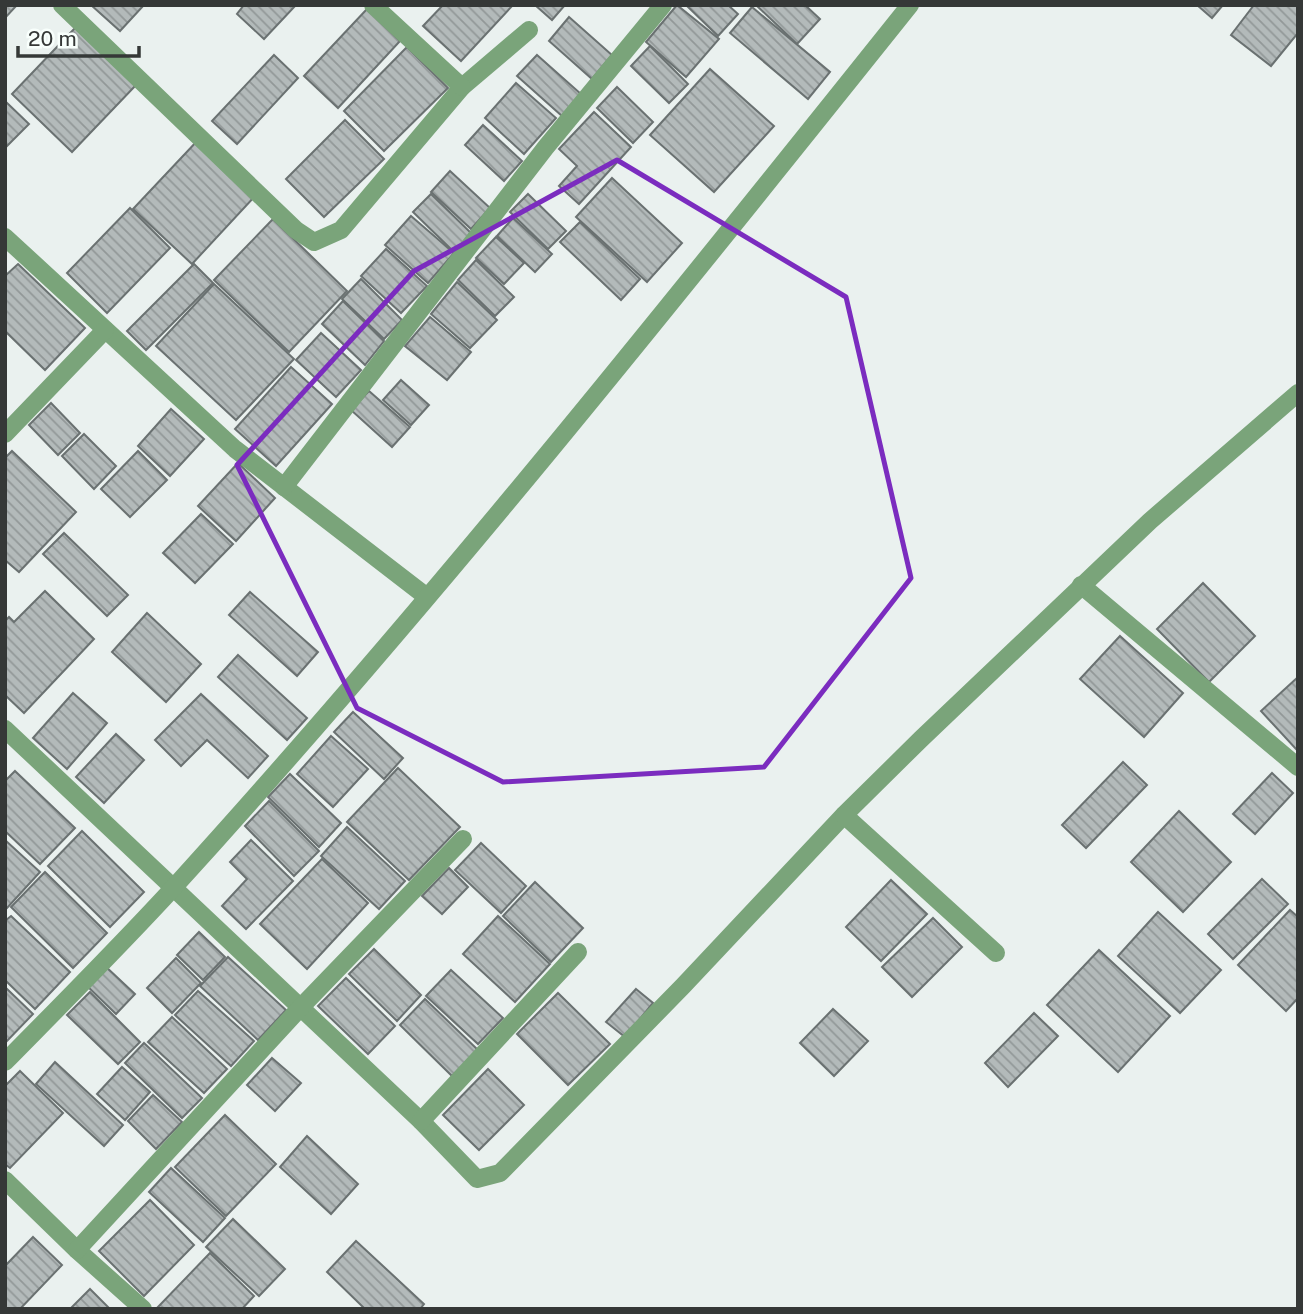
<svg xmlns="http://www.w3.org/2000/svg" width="1303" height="1314" font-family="'Public Sans',sans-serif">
<defs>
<pattern id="building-back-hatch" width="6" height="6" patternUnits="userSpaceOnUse" patternTransform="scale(1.75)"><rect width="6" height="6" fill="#b3baba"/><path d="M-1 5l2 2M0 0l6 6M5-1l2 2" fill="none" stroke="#929898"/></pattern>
</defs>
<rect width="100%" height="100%" fill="#eaf1ef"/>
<g fill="url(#building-back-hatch)" stroke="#6a7171" stroke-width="2">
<polygon points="5,5 17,5 5,18"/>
<polygon points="91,5 144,5 120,31"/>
<polygon points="244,5 296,5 264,39 237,14"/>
<polygon points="443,5 513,5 461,61 423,26"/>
<polygon points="535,5 565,5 552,20"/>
<polygon points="677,5 719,39 686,77 646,42"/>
<polygon points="686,5 728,5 738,14 718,36"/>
<polygon points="756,5 805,5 820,19 797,44"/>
<polygon points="1197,5 1223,5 1212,18"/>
<polygon points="1254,5 1298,5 1298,33 1271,66 1231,35"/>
<polygon points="752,7 830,72 808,99 730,33"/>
<polygon points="367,9 400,41 338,108 304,76"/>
<polygon points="569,17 612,55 592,79 549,41"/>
<polygon points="76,27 137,84 72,152 12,94"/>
<polygon points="650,46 688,84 669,103 631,66"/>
<polygon points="407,47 448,88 384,151 344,111"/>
<polygon points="274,55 298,78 237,144 212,121"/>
<polygon points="537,55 581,94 562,116 517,76"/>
<polygon points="710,69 774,126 714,192 650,135"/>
<polygon points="516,83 556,118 524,154 485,118"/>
<polygon points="617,87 653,122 633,143 597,108"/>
<polygon points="5,101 29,124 5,148"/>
<polygon points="594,112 631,147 579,204 559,186 577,166 559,149"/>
<polygon points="345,120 384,159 324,217 286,179"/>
<polygon points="483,125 522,161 504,181 465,145"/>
<polygon points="199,139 257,194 192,264 133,209"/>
<polygon points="450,171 490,208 471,229 431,192"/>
<polygon points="612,178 682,243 647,282 576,217"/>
<polygon points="431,194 472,234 454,252 413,212"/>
<polygon points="528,194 566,231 548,249 510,212"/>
<polygon points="130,208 170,248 107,313 67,273"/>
<polygon points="411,216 454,253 428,283 385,245"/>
<polygon points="513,218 552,254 535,272 497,236"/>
<polygon points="273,219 347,291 289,352 214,280"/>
<polygon points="580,222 640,279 621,300 560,242"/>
<polygon points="496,237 524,263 504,284 476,258"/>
<polygon points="386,249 427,286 401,313 361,276"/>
<polygon points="476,260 514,297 495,316 458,280"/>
<polygon points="18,264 85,328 45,370 5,331 5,276"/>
<polygon points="194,264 213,283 146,350 127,331"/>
<polygon points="361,279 402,320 384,339 342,299"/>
<polygon points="457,282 497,320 470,348 431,314"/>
<polygon points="214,284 294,359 236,420 156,346"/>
<polygon points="343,301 384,341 365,365 322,324"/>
<polygon points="430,317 471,352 447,380 405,346"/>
<polygon points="321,333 361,370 336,397 296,360"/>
<polygon points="291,367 332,404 276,466 235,429"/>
<polygon points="401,380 429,405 411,425 383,400"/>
<polygon points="369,391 410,427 392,447 351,410"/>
<polygon points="51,403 80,433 58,455 29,425"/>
<polygon points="171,409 204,439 170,476 138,446"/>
<polygon points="84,434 116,466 94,489 62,456"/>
<polygon points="12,451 76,512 19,572 5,560 5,458"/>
<polygon points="138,451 167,480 130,517 101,489"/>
<polygon points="238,463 275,498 236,541 198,506"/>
<polygon points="201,514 233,544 195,583 163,553"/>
<polygon points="64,533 128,595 107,616 43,554"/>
<polygon points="1203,583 1255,636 1209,682 1157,629"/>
<polygon points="45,591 94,639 24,713 5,695 5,621 9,617 14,622"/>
<polygon points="250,592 318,652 297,676 229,615"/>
<polygon points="147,613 201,664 166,702 112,652"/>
<polygon points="1120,636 1183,693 1144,737 1080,679"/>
<polygon points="238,655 307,718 287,740 218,677"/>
<polygon points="1298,677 1298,748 1296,749 1261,711"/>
<polygon points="73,693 107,723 67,769 33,738"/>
<polygon points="201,694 268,756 248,778 207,740 181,766 155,740"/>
<polygon points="353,712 403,758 384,779 334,732"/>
<polygon points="116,734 144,760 104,803 76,777"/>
<polygon points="331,736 368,769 333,807 297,774"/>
<polygon points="1123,762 1147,785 1086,848 1062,825"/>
<polygon points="398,768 460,827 409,880 347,822"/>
<polygon points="15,771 75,828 40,864 5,831 5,781"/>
<polygon points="1272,773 1293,793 1255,834 1233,814"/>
<polygon points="290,774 341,823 319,847 268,797"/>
<polygon points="269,801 319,851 294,876 245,826"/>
<polygon points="1179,811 1231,862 1183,912 1131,862"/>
<polygon points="347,827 405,881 379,909 321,856"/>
<polygon points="82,831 144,892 110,927 48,866"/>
<polygon points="5,840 40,872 7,908 5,907"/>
<polygon points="251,840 293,881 246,929 222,906 247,879 230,862"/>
<polygon points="481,843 526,886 501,913 455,870"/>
<polygon points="322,859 368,903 307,969 260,924"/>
<polygon points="449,868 468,887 442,914 422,896"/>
<polygon points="45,872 107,933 73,968 11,907"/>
<polygon points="1262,879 1288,904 1233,959 1208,934"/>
<polygon points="891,880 927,914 881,961 846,927"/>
<polygon points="535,882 583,928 551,962 503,916"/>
<polygon points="1290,910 1298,917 1298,998 1286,1011 1238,965"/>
<polygon points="1158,912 1221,970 1180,1013 1118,956"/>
<polygon points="11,916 70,972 35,1009 5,980 5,921"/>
<polygon points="498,916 550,964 515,1002 463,954"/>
<polygon points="933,918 962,947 912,997 882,967"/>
<polygon points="199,932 225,957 203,980 177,955"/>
<polygon points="374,949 421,995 397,1021 349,974"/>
<polygon points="1099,950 1170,1016 1118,1072 1047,1005"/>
<polygon points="228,957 286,1010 258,1040 200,986"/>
<polygon points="176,958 201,983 172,1013 147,988"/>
<polygon points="104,965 135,994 116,1014 86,985"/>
<polygon points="451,970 503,1018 478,1044 426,996"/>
<polygon points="346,978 395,1026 368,1054 318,1006"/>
<polygon points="5,987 33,1014 6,1042 5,1042"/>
<polygon points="636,989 653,1003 625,1037 606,1022"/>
<polygon points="198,991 254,1041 231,1066 175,1015"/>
<polygon points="90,992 140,1042 118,1064 67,1015"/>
<polygon points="558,993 610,1044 568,1085 517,1034"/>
<polygon points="425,999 478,1050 452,1076 400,1025"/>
<polygon points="833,1009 868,1041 834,1076 800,1043"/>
<polygon points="1034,1013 1058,1036 1008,1087 985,1063"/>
<polygon points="172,1017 227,1069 204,1093 148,1042"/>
<polygon points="144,1043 202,1098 182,1118 125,1063"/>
<polygon points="272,1058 301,1083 275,1111 247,1085"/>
<polygon points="55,1062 123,1125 104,1146 36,1084"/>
<polygon points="122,1067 150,1092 125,1120 97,1094"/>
<polygon points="488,1069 524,1105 479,1150 443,1115"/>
<polygon points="20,1071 63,1113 10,1168 5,1164 5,1086"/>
<polygon points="153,1095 182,1122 156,1149 128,1121"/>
<polygon points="225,1115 276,1164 226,1216 175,1167"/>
<polygon points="307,1136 358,1184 331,1214 280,1167"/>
<polygon points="171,1168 225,1218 203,1242 149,1192"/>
<polygon points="150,1200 194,1245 144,1296 99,1251"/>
<polygon points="233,1219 285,1269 259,1296 206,1247"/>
<polygon points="33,1237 62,1265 20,1309 5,1309 5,1266"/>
<polygon points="356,1241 424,1304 420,1309 365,1309 327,1272"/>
<polygon points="210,1253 254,1296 242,1309 156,1309"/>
<polygon points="90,1289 110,1309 70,1309"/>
</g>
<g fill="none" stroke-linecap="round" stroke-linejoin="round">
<g stroke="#7aa47a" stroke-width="18">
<polyline points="62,5 296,230 314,242 341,230 462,87 529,30"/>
<polyline points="373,5 462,87"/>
<polyline points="5,237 235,449 427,597"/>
<polyline points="5,434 105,330"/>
<polyline points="284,487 546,147 663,5"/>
<polyline points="1081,585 1298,767"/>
<polyline points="5,729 421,1121 477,1179 500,1173 683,986 844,815 921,739 1150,521 1298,393"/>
<polyline points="844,815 996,953"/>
<path d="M5,1062C62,1004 120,946 175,886C432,603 671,304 910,5"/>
<polyline points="421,1121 578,952"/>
<polyline points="5,1180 77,1250 143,1309"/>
<polyline points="77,1250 300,1008 463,839"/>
</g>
</g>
<path fill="none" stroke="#7b2cbf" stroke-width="5" stroke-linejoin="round" d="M617,160L846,297L911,578L764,767L503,782L357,708L237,465L414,271Z"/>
<rect width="1303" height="1314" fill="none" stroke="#353837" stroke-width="14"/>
<path d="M18 46v10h121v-10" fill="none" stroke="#353837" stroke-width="3.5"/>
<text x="28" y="46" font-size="21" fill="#353837" stroke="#f8fffc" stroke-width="5" paint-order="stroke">20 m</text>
</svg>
